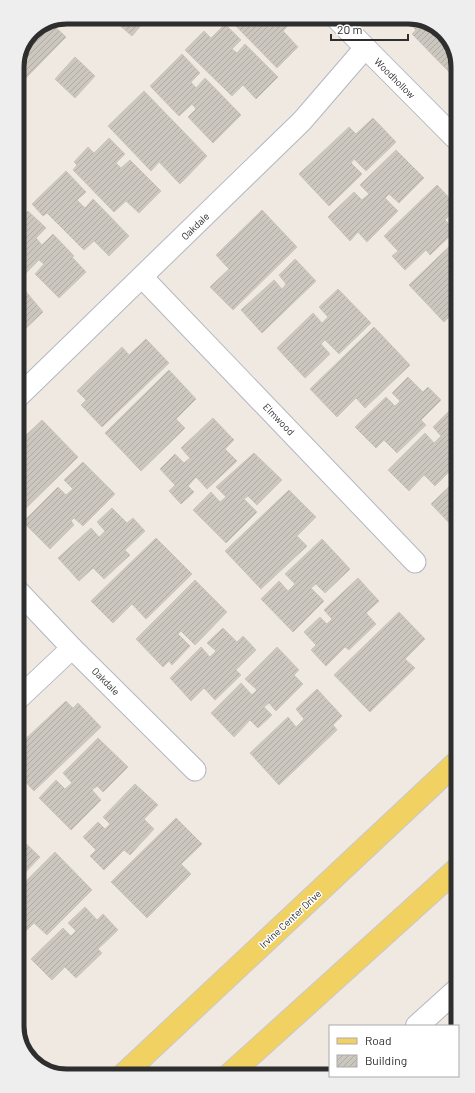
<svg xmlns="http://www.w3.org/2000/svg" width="475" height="1093" font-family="Barlow,sans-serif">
<defs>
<pattern id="building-hatch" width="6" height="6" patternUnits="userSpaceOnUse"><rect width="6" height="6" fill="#cbc7bf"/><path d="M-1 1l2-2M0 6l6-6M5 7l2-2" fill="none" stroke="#afaba4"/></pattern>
</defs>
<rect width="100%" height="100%" fill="#efe9e1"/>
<g fill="url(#building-hatch)" stroke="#cbc5ba">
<polygon points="110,17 148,17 132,36"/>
<polygon points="227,17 289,17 292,21 283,31 298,47 277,68"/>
<polygon points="413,18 439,27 455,51 455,68 450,73 412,34 416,30 408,22"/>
<polygon points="51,23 66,37 17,87 17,64 32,31"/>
<polygon points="225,24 241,40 232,49 237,53 245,44 278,77 256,99 243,85 232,96 185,50 204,31 211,38"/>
<polygon points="182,54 200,73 191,82 196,88 205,78 241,115 213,143 188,117 196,109 192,104 179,116 150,86"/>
<polygon points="75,57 95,76 75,98 55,79"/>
<polygon points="144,91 207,156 180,184 159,162 151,171 108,126"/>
<polygon points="373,118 396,142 366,171 354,159 351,163 362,174 329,206 299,174 349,127 356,134"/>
<polygon points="109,138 125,154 116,163 121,168 130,160 161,191 139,213 126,201 114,212 73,170 77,165 74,162 88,147 94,153"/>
<polygon points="396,150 424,178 399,203 389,194 385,198 398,211 367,242 358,232 350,241 328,217 354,192 362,200 369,194 360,185"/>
<polygon points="66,171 86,192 77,200 85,208 93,199 129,236 109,256 94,241 84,250 47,213 43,216 32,204"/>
<polygon points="437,185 456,205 456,209 445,220 455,231 430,255 426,250 405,270 392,256 398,251 384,236"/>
<polygon points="262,210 297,247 233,310 210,287 229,269 216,255"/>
<polygon points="28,211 46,228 36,238 42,245 53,234 74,256 72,257 86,272 59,298 35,274 44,264 39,260 26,273 18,265 17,221"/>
<polygon points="456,240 456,310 444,322 409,285"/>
<polygon points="295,259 316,281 262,333 241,310 274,280 282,289 286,284 279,275"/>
<polygon points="18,282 43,312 22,332 18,327"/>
<polygon points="338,289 371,323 339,354 325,340 321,344 330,354 305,378 277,348 313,313 322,323 328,317 319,307"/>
<polygon points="374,327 410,365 365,408 356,398 337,417 310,389"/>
<polygon points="146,339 169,363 102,427 81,405 86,400 77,391 122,347 129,355"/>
<polygon points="169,370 196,399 176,419 185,428 141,471 105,433"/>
<polygon points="408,377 423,392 428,387 441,400 421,420 426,425 397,453 384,440 376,448 355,427 386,397 395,406 400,401 392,393"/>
<polygon points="454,406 456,408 457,464 435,486 424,475 409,491 388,470 425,433 434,443 441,436 433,427"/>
<polygon points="213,418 234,440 225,449 237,461 207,489 196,477 188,486 194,492 181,504 169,491 175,485 160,469 175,454 184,463 190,458 181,448"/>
<polygon points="42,420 78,457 18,516 18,443"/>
<polygon points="254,453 282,480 257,505 248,496 244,499 257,512 226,543 193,510 211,492 220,502 226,497 216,487"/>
<polygon points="83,462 115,494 83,526 74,518 71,521 74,525 50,549 23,522 58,487 66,495 73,489 64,480"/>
<polygon points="457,479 457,531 431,504"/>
<polygon points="289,490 316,517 297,536 307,546 261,589 225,551"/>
<polygon points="112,508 127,523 133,518 145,531 125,550 130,555 104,579 93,568 79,581 58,558 91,528 99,537 105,531 97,522"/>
<polygon points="156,538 192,574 146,619 132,604 113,623 91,601"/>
<polygon points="322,539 350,569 325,593 316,584 311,588 324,601 293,632 261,599 279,581 288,591 295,584 285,574"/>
<polygon points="358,578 379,601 366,613 376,624 349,650 345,647 326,666 311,650 316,645 304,632 320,617 327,624 332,619 324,610"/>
<polygon points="195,580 227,612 195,645 181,631 178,634 190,646 172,665 169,661 163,667 136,639"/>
<polygon points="399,612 425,639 405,659 415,668 370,712 334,675"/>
<polygon points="223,628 237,642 243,636 256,650 236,670 241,675 215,700 204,688 191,701 170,678 201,647 210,657 216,651 207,643"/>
<polygon points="277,647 299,670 294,675 303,684 276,711 269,703 264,707 272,715 258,728 250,720 234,737 211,713 241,683 252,695 257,690 245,679"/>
<polygon points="317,689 342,716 333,725 337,730 279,785 250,753 288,717 296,727 304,719 296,709"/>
<polygon points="66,701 73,708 78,703 101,727 34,791 19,775 19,745"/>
<polygon points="98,738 128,767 103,792 97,786 92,790 101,800 71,830 39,798 56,780 65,789 72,783 63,773"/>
<polygon points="135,784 158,805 144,819 154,829 130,855 124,850 104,870 90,856 96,850 83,837 98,822 105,829 110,824 103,817"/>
<polygon points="176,818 202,844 181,864 191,874 147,918 111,882"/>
<polygon points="19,837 40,857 19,879"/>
<polygon points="55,852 92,890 47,935 34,923 19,938 19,888"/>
<polygon points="85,907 97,920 103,914 118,930 98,949 102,953 76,978 65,967 52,980 31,959 63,928 71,936 76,931 68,923"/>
</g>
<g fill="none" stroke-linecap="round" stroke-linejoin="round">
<g stroke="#b4b7c1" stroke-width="23">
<g id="street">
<polyline points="335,17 456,139"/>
<polyline points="142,277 415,562"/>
<polyline points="18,397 302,121 365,48"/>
<polyline points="18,591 72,648 195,770"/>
<polyline points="19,698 72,648"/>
</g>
</g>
<g stroke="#b4b7c1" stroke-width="24">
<polyline id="secondary" points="417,1026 458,989"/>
</g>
<g stroke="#c9c9c9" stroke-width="24">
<g id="primary">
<polyline points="123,1075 457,762"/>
<polyline points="229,1075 458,868"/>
</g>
</g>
<use href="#street" stroke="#fff" stroke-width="21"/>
<use href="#secondary" stroke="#fff" stroke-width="22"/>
<use href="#primary" stroke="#f2d163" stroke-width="22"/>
</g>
<g text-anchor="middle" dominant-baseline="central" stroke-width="3" stroke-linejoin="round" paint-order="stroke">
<g font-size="10" fill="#2e2e2e" stroke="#fff">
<text transform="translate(395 78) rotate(45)">Woodhollow</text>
<text transform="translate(195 226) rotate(-44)">Oakdale</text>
<text transform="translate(279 419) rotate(46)">Elmwood</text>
<text transform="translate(106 681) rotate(45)">Oakdale</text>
<text transform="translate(290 919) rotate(-43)">Irvine Center Drive</text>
</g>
</g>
<path d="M0 0H475V1093H0ZM67 24H408A43 43 0 0 1 451 67V1026A43 43 0 0 1 408 1069H67A43 43 0 0 1 24 1026V67A43 43 0 0 1 67 24Z" fill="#eee" fill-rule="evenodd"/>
<path fill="none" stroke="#2e2e2e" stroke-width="5" d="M67 24H408A43 43 0 0 1 451 67V1026A43 43 0 0 1 408 1069H67A43 43 0 0 1 24 1026V67A43 43 0 0 1 67 24Z"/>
<rect x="329" y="1025" width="130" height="52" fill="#ffffff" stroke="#ababab"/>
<rect x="337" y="1038" width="20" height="6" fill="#f2d163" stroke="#ababab"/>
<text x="365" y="1045" font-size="12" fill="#2e2e2e">Road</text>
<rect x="337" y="1055" width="20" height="12" fill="url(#building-hatch)" stroke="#ababab"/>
<text x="365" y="1065" font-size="12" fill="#2e2e2e">Building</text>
<path d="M331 34v6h77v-6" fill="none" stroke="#2e2e2e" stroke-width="2"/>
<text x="337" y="34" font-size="12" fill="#2e2e2e" stroke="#ffffff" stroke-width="3" paint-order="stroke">20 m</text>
</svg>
